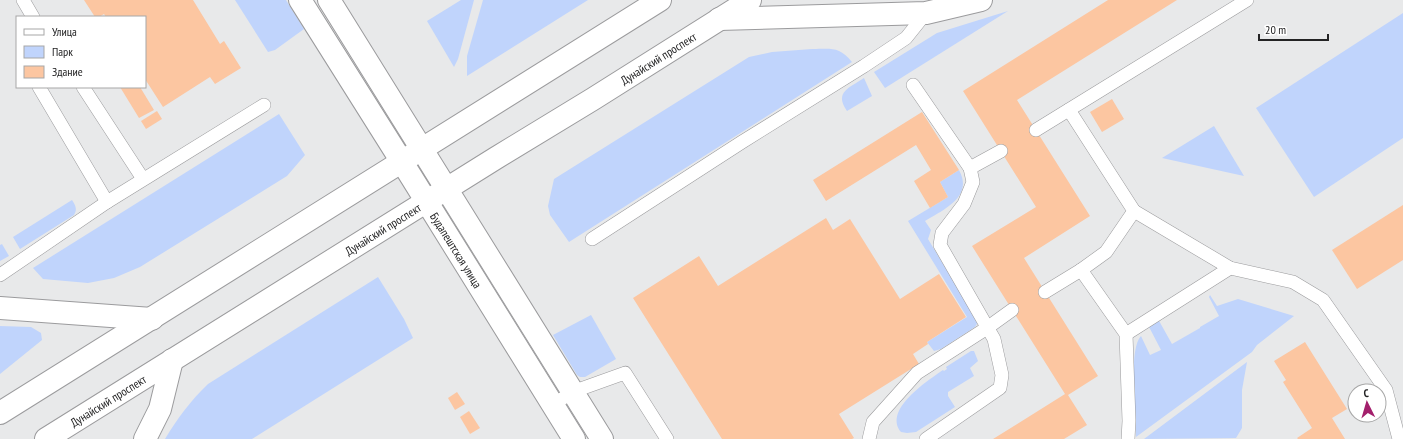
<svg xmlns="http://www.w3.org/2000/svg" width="1403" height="439" font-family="'PT Sans Narrow',sans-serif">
<rect width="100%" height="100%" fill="#e8e9ea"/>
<g fill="#c0d4fc">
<polygon points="235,0 286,0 304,29 275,50 268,52"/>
<polygon points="461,0 474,0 458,59 454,67 427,21"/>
<polygon points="483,0 588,0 467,76 467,56"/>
<polygon points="1008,11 885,88 874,72 937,33"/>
<polygon points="1403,13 1403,138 1314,197 1256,108"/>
<path d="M812,49C831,49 839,46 852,62L569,242L550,215L548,206L554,179L749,57L772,52Z"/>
<path d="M864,78L872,96L847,111C834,92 849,88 864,78Z"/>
<polygon points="279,114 305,155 287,176 140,267 114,278 88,283 43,279 33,268"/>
<polygon points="1214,126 1244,176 1162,158"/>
<path d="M959,170C974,197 943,210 925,221L931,230L928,239L978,322L975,327L941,349L934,351L927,342L967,317L908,221L948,197L940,182Z"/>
<path d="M72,200C75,205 78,209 74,215L20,249L13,237Z"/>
<polygon points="2,244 9,256 0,261 0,245"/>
<path d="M378,277L404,319L413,338L252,439H165C177,419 191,400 208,384Z"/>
<path d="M1210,295L1217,306L1238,299L1294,316L1257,345L1252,352L1136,437C1136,417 1128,349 1141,336L1150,355L1161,350L1148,325L1158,319L1172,344L1200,328V327L1219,316L1209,297Z"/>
<polygon points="591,315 616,359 585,377 580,377 577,375 553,335"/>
<polygon points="0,326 31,327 41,333 42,340 0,374"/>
<path d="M971,351H974L978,361L970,368L974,376L948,392V396L955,407L916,432L907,433L901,432C883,410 927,381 943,370L944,371L947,369L946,367Z"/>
<polygon points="1247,362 1242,390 1242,428 1236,438 1144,439"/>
</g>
<g fill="#fcc6a1">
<polygon points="84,0 193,0 220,44 224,41 241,68 215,84 210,77 163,107 145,79 145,17 106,17 104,14 99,17 95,17"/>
<polygon points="1108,0 1177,0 1017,100 1090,216 1024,258 1098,376 1068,395 1087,425 1064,439 993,439 1065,394 972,246 1036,207 963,91"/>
<polygon points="120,87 140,87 154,110 139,118"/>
<polygon points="1112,99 1124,119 1102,132 1090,112"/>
<polygon points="157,111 162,119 146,129 141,121"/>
<polygon points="922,112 959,170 940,182 948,197 930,208 914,181 931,170 916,145 826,201 813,180"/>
<polygon points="1403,205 1403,260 1357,289 1332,250"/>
<polygon points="826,218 833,230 850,219 900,299 939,274 966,317 927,342 928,344 913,354 919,364 839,414 854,438 852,439 722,439 633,298 699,256 718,286"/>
<polygon points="1305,342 1347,409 1332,418 1345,439 1298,439 1297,438 1312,428 1283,382 1286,380 1274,361"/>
<polygon points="457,392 465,404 455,410 448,398"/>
<polygon points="469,411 480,428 470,434 460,417"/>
</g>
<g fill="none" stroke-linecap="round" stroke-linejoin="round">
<g stroke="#9b9b9d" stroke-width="14">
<g id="service">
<polyline points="23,0 33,17"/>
<polyline points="913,85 970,168 973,182 964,204 942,233 940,245 994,339 1002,375 1000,388 926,439"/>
<polyline points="39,87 107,202"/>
<polyline points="83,87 143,179"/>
<polyline points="1069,110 1134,211 1106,252 1081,270 1126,334 1129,421 1128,439"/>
<polyline points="1036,130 1247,0"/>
<polyline points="970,168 1001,151"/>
<polyline points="1134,211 1230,268 1293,282 1323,300 1386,390 1399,439"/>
<polyline points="592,239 742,142 864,66 906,38 926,13"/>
<polyline points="0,275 107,202 264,105"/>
<polyline points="1045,292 1081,270"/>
<polyline points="1126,334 1230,268"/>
<polyline points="553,405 572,392 625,373 667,439"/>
<polyline points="869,439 873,422 917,373 987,328 1012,310"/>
</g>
</g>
<g stroke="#9b9b9d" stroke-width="24">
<g id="minor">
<polyline points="719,19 926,13 981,0"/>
<polyline points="0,308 152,319"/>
<polyline points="145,439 160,409 172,360"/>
</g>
</g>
<g stroke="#9b9b9d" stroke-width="24">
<g id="tertiary">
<path id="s1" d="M300,0L402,162L574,439"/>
<polyline points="329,0 602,439"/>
</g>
</g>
<g stroke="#9b9b9d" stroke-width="24">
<g id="secondary">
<polyline points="0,413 660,0"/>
<path id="s2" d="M46,439L496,158L593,99L750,0"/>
</g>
</g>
<use href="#service" stroke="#fff" stroke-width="13"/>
<use href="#minor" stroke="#fff" stroke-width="22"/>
<use href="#tertiary" stroke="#fff" stroke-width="22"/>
<use href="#secondary" stroke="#fff" stroke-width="22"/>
</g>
<g text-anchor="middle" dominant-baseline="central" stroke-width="4" stroke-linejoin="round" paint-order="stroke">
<g font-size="12" fill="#232324" stroke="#fff">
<text stroke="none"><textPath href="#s2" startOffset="721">Дунайский проспект</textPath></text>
<text stroke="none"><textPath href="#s2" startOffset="397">Дунайский проспект</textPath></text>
<text stroke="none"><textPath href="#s1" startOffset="295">Будапештская улица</textPath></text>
<text stroke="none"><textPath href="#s2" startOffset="73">Дунайский проспект</textPath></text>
</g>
</g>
<rect x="16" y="16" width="130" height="72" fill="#ffffff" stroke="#a7a7a7"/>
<rect x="24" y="29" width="20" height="6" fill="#ffffff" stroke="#a7a7a7"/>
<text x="52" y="36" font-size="12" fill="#232324">Улица</text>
<rect x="24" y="46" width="20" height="12" fill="#c0d4fc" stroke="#a7a7a7"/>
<text x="52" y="56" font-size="12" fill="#232324">Парк</text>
<rect x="24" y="66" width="20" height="12" fill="#fcc6a1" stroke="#a7a7a7"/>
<text x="52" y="76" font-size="12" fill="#232324">Здание</text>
<g transform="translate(1367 403) rotate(355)"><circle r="19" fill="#ffffff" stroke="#a7a7a7"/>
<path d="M0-3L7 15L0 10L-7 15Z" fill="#a31f6c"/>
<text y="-6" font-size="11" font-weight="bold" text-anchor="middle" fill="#232324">С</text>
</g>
<path d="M1259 34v6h69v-6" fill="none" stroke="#232324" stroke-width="2"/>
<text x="1265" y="34" font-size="12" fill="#232324" stroke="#ffffff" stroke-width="3" paint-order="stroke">20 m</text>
</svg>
